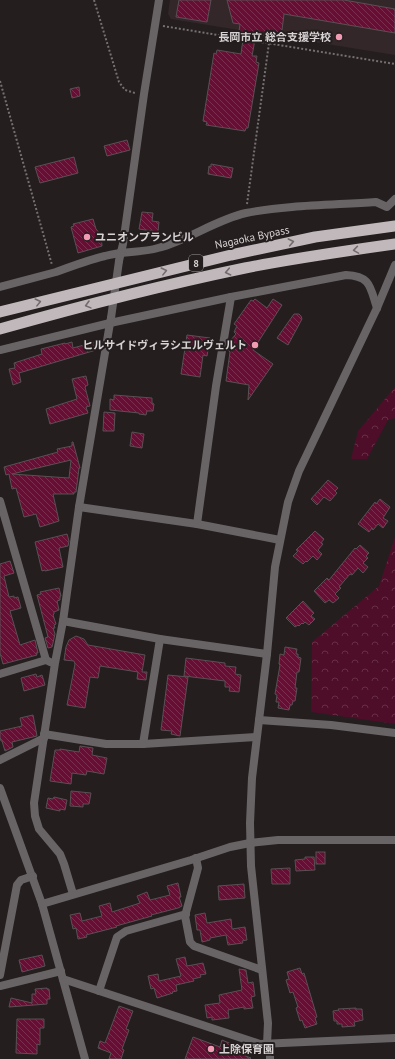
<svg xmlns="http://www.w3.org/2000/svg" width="395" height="1059" font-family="'PT Sans','Noto Sans JP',sans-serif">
<defs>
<pattern id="forest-crowns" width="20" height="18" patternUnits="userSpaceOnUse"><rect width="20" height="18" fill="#4e0d28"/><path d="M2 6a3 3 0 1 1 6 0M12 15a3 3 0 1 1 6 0" fill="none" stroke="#672f46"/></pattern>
<pattern id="building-back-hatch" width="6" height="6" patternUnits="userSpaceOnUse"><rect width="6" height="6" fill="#660e34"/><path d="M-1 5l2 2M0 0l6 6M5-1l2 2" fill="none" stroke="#7b3050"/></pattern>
</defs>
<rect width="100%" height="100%" fill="#241e1f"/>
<polygon fill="#33272a" points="170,0 395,0 395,55 171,19 168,14"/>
<g fill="url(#forest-crowns)">
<polygon points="395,387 395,418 388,420 367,459 351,459 358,431"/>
<polygon points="395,537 395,724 311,712 312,642 379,586"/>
</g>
<g fill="url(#building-back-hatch)" stroke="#585152" fill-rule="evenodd">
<polygon points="179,0 211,0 207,22 176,17"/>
<polygon points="227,0 344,0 395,9 395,33 284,14 281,38 256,34 252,56 257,56 256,62 259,63 248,128 246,128 245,131 206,125 207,122 203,121 214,53 216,54 217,50 241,54 244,32 239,31 240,24 233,23"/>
<polygon points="79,87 80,96 72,98 70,89"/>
<polygon points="127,140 130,150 107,156 104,146"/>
<polygon points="74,157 78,173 40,183 35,167"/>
<polygon points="211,164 233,168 231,178 208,174 209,166 211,167"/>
<polygon points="142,212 153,213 152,221 159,222 158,232 139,229"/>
<polygon points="93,219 96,229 101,235 102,246 78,253 71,227 74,226 73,224"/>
<polygon points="255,299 267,308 273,299 282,305 253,350 273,364 248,400 249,385 226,381 230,352 228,350 232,344 230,341 236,334 234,332 237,326 234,324 251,300 253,301"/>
<polygon points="294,314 299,314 301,316 302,319 288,345 277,338"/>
<polygon points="187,335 210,338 207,356 203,355 200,377 181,374"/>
<polygon points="72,342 73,348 95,342 96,350 19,373 21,382 13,385 9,369 15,368 14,363 42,354 41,349 65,343 65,344"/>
<polygon points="86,376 88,385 86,386 85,387 90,406 86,407 88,413 50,424 46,409 77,399 72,379"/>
<polygon points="114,395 152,398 152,403 154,404 153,411 147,411 146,415 139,414 139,413 110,410 110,399 114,400"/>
<polygon points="104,412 115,413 114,431 103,431"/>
<polygon points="132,432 144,434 142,448 130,446"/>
<path d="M72,442H73L80,468H79L76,492H74V494H53L59,521L40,527L36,514L24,517L16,488L12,489L9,474L6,475L4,467L58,452L57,449L72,446ZM71,460L69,478L12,474Z"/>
<polygon points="328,480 338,488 335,491 337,493 330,501 324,497 317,505 311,499"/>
<polygon points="380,499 390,507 383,518 388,521 383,528 378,524 373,530 372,528 369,532 358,524 375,502 376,504"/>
<polygon points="315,531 324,539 321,543 323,544 318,550 322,554 317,560 313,556 307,562 306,561 303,564 293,556 298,551 296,550"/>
<polygon points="67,534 69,541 68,546 59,548 63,567 45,571 45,570 42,571 35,542"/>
<polygon points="360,545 369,553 366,556 368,558 363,563 368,567 363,573 358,568 352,575 350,574 339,587 341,588 335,594 339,598 333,603 329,600 325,603 314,591 327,578 329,580 355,548 356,549"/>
<polygon points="10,561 14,573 4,576 9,597 14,596 14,598 18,597 21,608 10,611 20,645 35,640 38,653 36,653 37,655 3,664 0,653 0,564"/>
<polygon points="59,588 61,596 60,596 60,600 57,601 59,610 54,612 54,614 53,615 56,624 54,625 55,628 53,628 55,634 52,647 48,648 45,638 48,637 37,595 41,594 40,592"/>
<polygon points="303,601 314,613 311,616 315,619 309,625 305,622 303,624 302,623 299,626 298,625 295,627 286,618"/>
<polygon points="76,636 84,639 88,645 145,655 142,672 147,672 146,680 137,679 138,672 100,666 98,678 90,677 85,708 67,705 75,664 74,661 64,660 66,647 69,640"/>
<polygon points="285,647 297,649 296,654 298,654 298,657 301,658 299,672 297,672 295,688 297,688 295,701 293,701 292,705 290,705 289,710 278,708 279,702 276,702 277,695 275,694 280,665 279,664 280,654 284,655"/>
<polygon points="186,658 225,663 225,666 236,667 235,674 241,675 239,692 229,691 230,687 225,687 225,681 184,676"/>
<polygon points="36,674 37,677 42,675 45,685 24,691 21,678"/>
<polygon points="168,675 188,677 180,736 171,734 172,731 161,730"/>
<polygon points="33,715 37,736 12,742 13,747 5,751 2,741 1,741 0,737 0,731 22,726 20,718"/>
<polygon points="80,746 93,748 92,755 107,758 104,774 87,771 86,775 72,773 71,784 50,781 55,750 60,750 60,749 79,752"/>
<polygon points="71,791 91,793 89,804 83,804 83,807 70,806"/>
<polygon points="54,797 67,800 65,810 60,809 60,811 46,808 48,798 53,799"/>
<rect x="316" y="852" width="9" height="12"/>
<polygon points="305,857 314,857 315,870 296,871 295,860 305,859"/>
<polygon points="290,868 290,884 272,884 271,869"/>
<polygon points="178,883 181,897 179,897 182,906 178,908 151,915 152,916 116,926 117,927 86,935 87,937 78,939 76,928 73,929 70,915 80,913 82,921 102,916 99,906 110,903 112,912 140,903 137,896 147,892 150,900 170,895 167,886"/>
<polygon points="244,884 245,898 219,900 218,886"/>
<polygon points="205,913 207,923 231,919 232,929 245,927 247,940 242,941 243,943 228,945 226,935 210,938 210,940 202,942 200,930 197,930 195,915"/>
<polygon points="42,955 45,966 22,972 19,960"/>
<polygon points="185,957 187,966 203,963 206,974 200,975 201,977 193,979 194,981 176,985 177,991 172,992 173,993 157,998 154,988 151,989 148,976 158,974 159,981 181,976 176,959"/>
<polygon points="300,968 302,974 304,973 317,1017 315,1018 317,1024 305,1028 302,1020 300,1021 296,1008 298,1007 293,992 290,993 286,980 289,979 287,972"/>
<polygon points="239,969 246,970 248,983 253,982 255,996 251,997 253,1008 244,1009 244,1007 228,1010 229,1018 212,1020 212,1017 207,1018 205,1005 220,1003 219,995 242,990"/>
<polygon points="47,988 47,989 49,989 50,999 47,999 47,1004 9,1007 11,998 32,1003 32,994 36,994 35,989"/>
<polygon points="119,1006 133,1011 126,1029 129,1030 122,1049 124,1050 121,1059 109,1059 111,1053 98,1048 100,1041 105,1043"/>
<polygon points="356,1008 356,1009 362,1009 363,1020 354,1022 355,1026 342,1027 342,1024 337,1024 337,1021 334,1021 333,1011 339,1010 338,1009"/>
<polygon points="17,1019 44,1019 44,1028 40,1028 40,1045 37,1044 37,1054 16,1053"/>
<polygon points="193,1037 220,1047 222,1040 234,1045 232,1051 251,1058 250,1059 185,1059"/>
</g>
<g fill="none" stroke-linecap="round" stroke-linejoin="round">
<g stroke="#767071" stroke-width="2" stroke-dasharray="2 2" stroke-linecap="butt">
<polyline points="94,0 119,82 125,90 135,93"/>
<polyline points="163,26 395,64"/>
<polyline points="0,81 52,265"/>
<polyline points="247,204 269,43"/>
</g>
<g stroke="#686465" stroke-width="8">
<polyline points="121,252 123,244 144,94 159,0"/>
<path d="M0,287C18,282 37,277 56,272C72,266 88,260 105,256C122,251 141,253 158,248C189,240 215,220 246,213C287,205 333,205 376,202L387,207L395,199"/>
<polyline points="111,318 119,261"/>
<path d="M0,350L110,323L231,297L346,275C371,276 370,287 377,308"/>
<polyline points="0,501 46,660"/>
<polyline points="79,507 197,524 280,540"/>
<polyline points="197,524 216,386 231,297"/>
<polyline points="63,621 160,639 267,654"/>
<polyline points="160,639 143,744 256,737"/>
<polyline points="0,674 46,660 50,662"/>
<polyline points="259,720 331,725 395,733"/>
<polyline points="44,734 106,744 143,744"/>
<polyline points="0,760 44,738"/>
<polyline points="0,788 42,904 85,1059"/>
<polyline points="196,858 198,868 185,916 190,942 194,946 262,970"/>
<polyline points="73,894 64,864 60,854 39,829 35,816 34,803 55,663 63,621 79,507 110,323"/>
<polyline points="42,904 191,860 230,847 250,843 278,840 395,840"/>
<polyline points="0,975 17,885 21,880 33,876"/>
<polyline points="63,979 260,1044 395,1038"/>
<polyline points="0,986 61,971"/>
<polyline points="99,991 117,937 126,931 186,914"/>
<polyline points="270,1059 270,1054 267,1044 268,1023 251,866 250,823 252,778 267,654 275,567 288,502 299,471 377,308 395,265"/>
</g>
<g stroke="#686465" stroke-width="8">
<polyline points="119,261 121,252"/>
<polyline points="110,323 111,318"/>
</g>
<g stroke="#c0b8ba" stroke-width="11">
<polyline points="0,312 231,255 315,237 395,226"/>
<path d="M0,329C81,306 163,285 245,268C295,258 345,251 395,244"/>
</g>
</g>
<defs><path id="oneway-chevron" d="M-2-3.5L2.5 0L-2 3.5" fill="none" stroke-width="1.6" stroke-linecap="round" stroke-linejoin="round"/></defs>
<g stroke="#726b6c">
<use href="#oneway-chevron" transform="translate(291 242) rotate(-11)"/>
<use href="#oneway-chevron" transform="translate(356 250) rotate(171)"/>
<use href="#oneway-chevron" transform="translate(164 271) rotate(-14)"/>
<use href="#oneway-chevron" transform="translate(228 272) rotate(168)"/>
<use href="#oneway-chevron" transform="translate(38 302) rotate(-14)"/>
<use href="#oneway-chevron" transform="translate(88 305) rotate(165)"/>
</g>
<g fill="#f19ab3" stroke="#241e1f" stroke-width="1.5">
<circle cx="339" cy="37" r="4"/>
<circle cx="87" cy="237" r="4"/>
<circle cx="255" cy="345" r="4"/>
<circle cx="211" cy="1049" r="4"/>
</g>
<g text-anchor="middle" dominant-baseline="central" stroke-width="4" stroke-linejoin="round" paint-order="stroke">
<rect fill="#241e1f" stroke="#a19c9d" stroke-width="1" x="189" y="255" width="14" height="16" rx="3"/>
<g font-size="10" font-weight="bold" fill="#d7d2d3">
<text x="196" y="263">8</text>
</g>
<g font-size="11" font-weight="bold" fill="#d7d2d3" stroke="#241e1f" text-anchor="end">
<text x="331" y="37">長岡市立 総合支援学校</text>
<text x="95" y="237" text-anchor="start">ユニオンプランビル</text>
<text x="247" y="345">ヒルサイドヴィラシエルヴェルト</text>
<text x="219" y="1049" text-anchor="start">上除保育園</text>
</g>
<g font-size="11" fill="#d7d2d3" stroke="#241e1f">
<text transform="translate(252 237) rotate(-12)">Nagaoka Bypass</text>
</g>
</g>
</svg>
